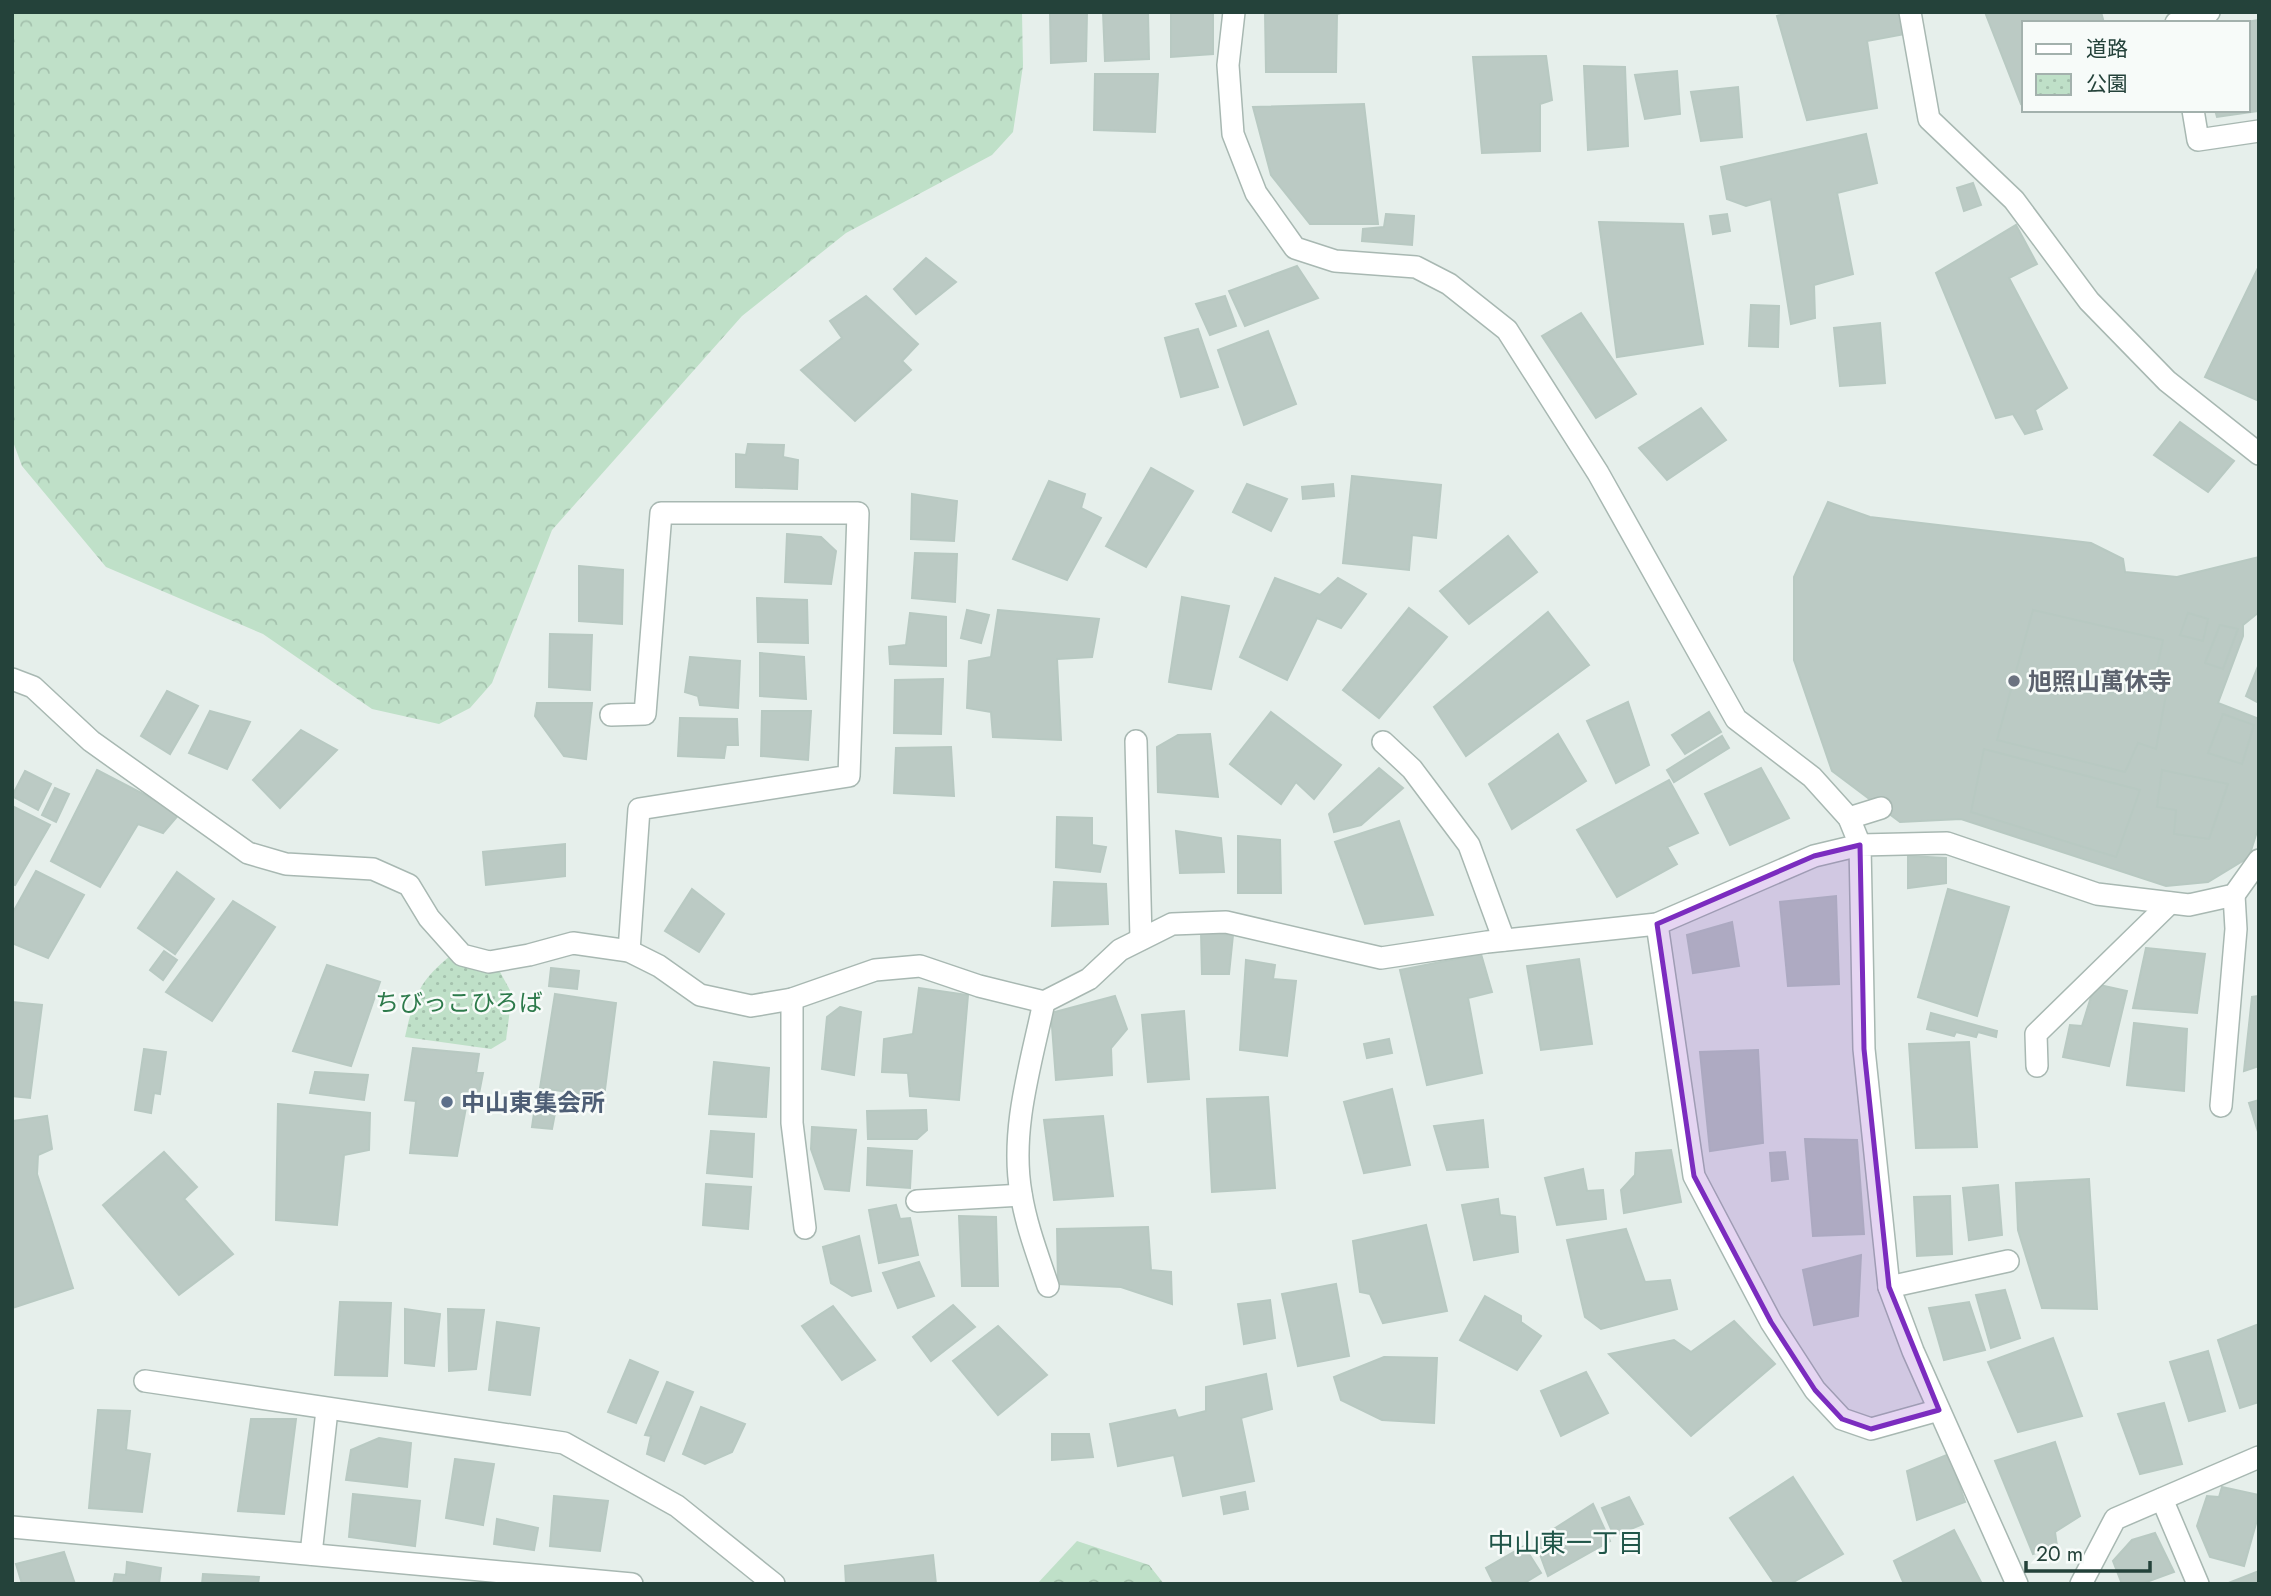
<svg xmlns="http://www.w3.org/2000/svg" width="2271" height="1596" font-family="Jost,'Noto Sans JP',sans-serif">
<defs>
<pattern id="forest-crowns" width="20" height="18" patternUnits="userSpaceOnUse" patternTransform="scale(1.75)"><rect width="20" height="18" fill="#bfe0c8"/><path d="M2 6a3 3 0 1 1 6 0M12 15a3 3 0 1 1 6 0" fill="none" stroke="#a4c1ad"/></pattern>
<pattern id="park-dots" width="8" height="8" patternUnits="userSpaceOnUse" patternTransform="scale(1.75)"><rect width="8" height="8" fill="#bfe0c8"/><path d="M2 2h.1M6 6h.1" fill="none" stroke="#a4c1ad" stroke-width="1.8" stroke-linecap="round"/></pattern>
</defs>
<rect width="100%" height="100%" fill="#e6efeb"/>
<g fill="url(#forest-crowns)">
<polygon points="12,12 1022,12 1023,66 1013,132 992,155 846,233 742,316 552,530 492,683 470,708 439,724 372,709 263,634 106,567 22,466 12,439"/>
<polygon points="1077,1541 1149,1565 1164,1584 1037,1584"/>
</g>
<path fill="url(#park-dots)" d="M450,956L500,972L512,994L506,1040L491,1049L405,1037C414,997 418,982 450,956Z"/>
<g fill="#bbcac4" stroke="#b8c9c2" stroke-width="2">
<polygon points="1050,12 1087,12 1086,61 1051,63"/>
<polygon points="1103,12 1148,12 1149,59 1105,61"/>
<polygon points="1171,12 1213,12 1213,54 1171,57"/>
<polygon points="1265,12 1344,12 1337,14 1336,72 1266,72"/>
<polygon points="1790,12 1900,12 1905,34 1867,41 1877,108 1807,120 1777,16"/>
<polygon points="1985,12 2101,12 2104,23 2024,23 2024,103 2021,104"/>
<polygon points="2259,20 2259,111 2217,117 2215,110 2248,110 2248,23 2240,23"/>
<polygon points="1546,56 1552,100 1540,104 1540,151 1482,153 1473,57"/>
<polygon points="1584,66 1625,67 1628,146 1588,150"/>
<polygon points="1677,71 1680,114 1645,119 1635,75"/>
<polygon points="1095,74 1158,74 1155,132 1094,130"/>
<polygon points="1738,87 1742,137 1701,141 1691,92"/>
<polygon points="1364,104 1378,224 1310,224 1271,175 1253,107"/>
<polygon points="1866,134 1877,183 1837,193 1853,274 1814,285 1815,318 1791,324 1771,199 1746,206 1727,199 1721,167"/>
<polygon points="1973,183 1981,205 1964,211 1957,188"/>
<polygon points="1386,214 1414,216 1412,245 1362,241 1363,229 1384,227"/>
<polygon points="1727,214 1730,231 1713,234 1710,216"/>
<polygon points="1599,222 1683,224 1703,344 1617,357"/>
<polygon points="2016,225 2037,264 2009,278 2067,388 2035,410 2042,429 2025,434 2013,414 1996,418 1936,273"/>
<polygon points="926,258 956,282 916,314 894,289"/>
<polygon points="1297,266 1318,298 1245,326 1229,291"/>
<polygon points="2258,268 2259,269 2259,401 2205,377"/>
<polygon points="866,296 918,344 902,361 911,370 855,421 801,370 842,338 830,321"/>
<polygon points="1225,296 1236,326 1210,335 1196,304"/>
<polygon points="1751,305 1779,306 1778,347 1749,346"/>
<polygon points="1581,313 1636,394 1596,418 1542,336"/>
<polygon points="1880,323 1885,383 1840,386 1834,328"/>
<polygon points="1198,329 1218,387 1181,397 1165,338"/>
<polygon points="1268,331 1296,404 1244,425 1218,350"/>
<polygon points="1701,408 1726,440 1667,480 1639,448"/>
<polygon points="2180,422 2234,461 2208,492 2154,455"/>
<polygon points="748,444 784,445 783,457 798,460 797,489 736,487 736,454 746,455"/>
<polygon points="1151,468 1193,491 1146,567 1106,546"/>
<polygon points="1352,476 1441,485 1436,538 1412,535 1409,570 1343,563"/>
<polygon points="1049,481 1085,494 1081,508 1101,518 1067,580 1013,559"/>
<polygon points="1247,484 1287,499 1271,531 1233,512"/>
<polygon points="1333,484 1334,496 1303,499 1302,487"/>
<polygon points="912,494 957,501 954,541 911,539"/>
<polygon points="1828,502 1870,517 2091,543 2123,559 2125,572 2177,577 2259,557 2259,612 2243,625 2243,636 2218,703 2259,719 2259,825 2249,857 2208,882 2166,886 1961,819 1900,822 1832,771 1794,660 1794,577"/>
<polygon points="787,534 821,537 836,551 831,584 785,582"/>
<polygon points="1508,536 1537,572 1469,624 1440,591"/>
<polygon points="915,553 957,554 955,602 912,598"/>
<polygon points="579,566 623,570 622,624 579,621"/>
<polygon points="1275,578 1320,595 1338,578 1366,594 1341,628 1317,618 1287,680 1240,657"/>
<polygon points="1182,597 1229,606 1211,689 1169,682"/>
<polygon points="757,598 807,600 808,643 758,642"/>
<polygon points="1409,608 1447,637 1379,718 1343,690"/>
<polygon points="967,610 989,615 981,643 961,638"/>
<polygon points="998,610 1099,619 1092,657 1057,659 1061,740 993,737 991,712 967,708 969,661 991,657"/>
<polygon points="2033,610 2163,640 2154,682 2168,684 2156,749 2138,743 2125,772 1997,740"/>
<polygon points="1548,612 1589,665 1466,756 1434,707"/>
<polygon points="910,613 946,617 946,666 890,664 889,647 906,645"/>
<polygon points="2188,613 2208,619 2203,641 2180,635"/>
<polygon points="2220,625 2238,629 2223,669 2205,663"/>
<polygon points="550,634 592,635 590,690 549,687"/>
<polygon points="760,653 804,657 806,699 760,696"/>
<polygon points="690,657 740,661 738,708 700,705 698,696 685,692"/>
<polygon points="2259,664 2259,703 2246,696"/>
<polygon points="943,679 941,734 894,733 895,680"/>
<polygon points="167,691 198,706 170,754 141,736"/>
<polygon points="1628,702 1649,765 1616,783 1587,721"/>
<polygon points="537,703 592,703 586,759 564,756 535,716"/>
<polygon points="210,711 250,722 227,769 189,753"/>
<polygon points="762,711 811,711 808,760 761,756"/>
<polygon points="1271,712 1341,765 1314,799 1296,782 1281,804 1230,764"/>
<polygon points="1709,712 1721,732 1685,754 1672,735"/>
<polygon points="2223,714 2254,725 2242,764 2208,753"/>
<polygon points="680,718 737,719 738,745 726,745 724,758 678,756"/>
<polygon points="301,730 337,750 280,808 253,780"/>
<polygon points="1210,734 1218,797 1158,792 1157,747 1178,735"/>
<polygon points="1558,734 1586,781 1512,829 1489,784"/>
<polygon points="1722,736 1729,748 1674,782 1667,770"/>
<polygon points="951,747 954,796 894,793 896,748"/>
<polygon points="1984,749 2140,790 2116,857 1971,812"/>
<polygon points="1379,768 1403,788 1361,825 1334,832 1329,814"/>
<polygon points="1761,768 1789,818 1730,845 1705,794"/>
<polygon points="97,770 180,813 163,833 138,824 100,887 51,861"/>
<polygon points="2162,770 2228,784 2209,839 2174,834 2176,810 2157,807"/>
<polygon points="25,771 51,784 38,810 12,796"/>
<polygon points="1669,780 1698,833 1667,847 1677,864 1617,897 1577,830"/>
<polygon points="55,788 69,794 56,822 42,815"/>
<polygon points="12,806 50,825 15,885 12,884"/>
<polygon points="1057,817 1092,818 1092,845 1106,847 1100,872 1056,867"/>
<polygon points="1399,821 1433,915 1365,924 1335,842"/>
<polygon points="1176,831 1221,838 1224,872 1180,873"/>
<polygon points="1238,836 1280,840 1281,893 1238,893"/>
<polygon points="565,844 565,876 486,885 483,852"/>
<polygon points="1908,856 1946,858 1946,883 1908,888"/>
<polygon points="36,871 84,895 48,958 12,943 12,914"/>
<polygon points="177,872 214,899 175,954 138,928"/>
<polygon points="1054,882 1106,884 1108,924 1052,926"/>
<polygon points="692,889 724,914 699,952 665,931"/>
<polygon points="1948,889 2009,907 1977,1016 1918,997"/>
<polygon points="1836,896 1839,984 1788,986 1780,902"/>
<polygon points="233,901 275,927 212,1021 166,992"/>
<polygon points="1732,922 1739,966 1693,973 1687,935"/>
<polygon points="1201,932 1233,935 1229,974 1202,974"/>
<polygon points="2146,948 2205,954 2197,1013 2133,1008"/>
<polygon points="164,951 177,960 163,980 150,970"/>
<polygon points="1481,954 1492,992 1468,998 1482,1073 1427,1085 1400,970"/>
<polygon points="1579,959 1592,1044 1541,1050 1527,966"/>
<polygon points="1246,960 1275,965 1273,979 1296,981 1287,1056 1240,1050"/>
<polygon points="327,965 380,982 351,1066 293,1051"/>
<polygon points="551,968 579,971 577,989 549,986"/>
<polygon points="2095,984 2127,991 2109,1066 2063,1057 2070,1025 2082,1026"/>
<polygon points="919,988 968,995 959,1100 910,1096 908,1073 882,1072 884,1039 913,1034"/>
<polygon points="555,994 616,1003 604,1097 540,1088"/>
<polygon points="1115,996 1127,1029 1111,1048 1112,1075 1056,1080 1051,1013"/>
<polygon points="2259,996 2259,1066 2244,1071 2252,997"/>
<polygon points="12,1002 42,1005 30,1098 12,1096"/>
<polygon points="840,1007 861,1012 854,1075 822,1069 827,1017"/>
<polygon points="1184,1011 1189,1079 1148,1082 1142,1015"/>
<polygon points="1931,1013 1997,1031 1996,1037 1978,1032 1976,1037 1956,1032 1954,1036 1927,1029"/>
<polygon points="2134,1023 2187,1029 2184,1091 2127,1085"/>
<polygon points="1389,1039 1392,1053 1367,1058 1364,1044"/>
<polygon points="1969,1042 1977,1147 1916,1148 1909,1044"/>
<polygon points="413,1048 479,1054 476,1073 483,1073 477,1104 467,1102 457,1156 410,1153 416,1101 405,1100"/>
<polygon points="144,1049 166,1052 160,1094 154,1093 151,1113 135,1110"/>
<polygon points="1758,1050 1763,1143 1710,1151 1700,1052"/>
<polygon points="714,1062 769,1068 766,1117 709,1114"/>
<polygon points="315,1072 368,1075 364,1100 310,1093"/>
<polygon points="1392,1089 1410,1165 1364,1173 1344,1102"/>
<polygon points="1268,1097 1275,1188 1212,1192 1207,1099"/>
<polygon points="2259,1100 2259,1135 2249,1103"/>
<polygon points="278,1104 370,1113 369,1150 344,1155 337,1225 276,1220"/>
<polygon points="535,1106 556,1108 552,1129 532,1127"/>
<polygon points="926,1110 927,1130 917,1139 868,1139 867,1111"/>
<polygon points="47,1116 52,1149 38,1155 37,1174 73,1288 12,1308 12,1121"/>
<polygon points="1103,1116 1113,1196 1054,1200 1044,1120"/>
<polygon points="1483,1120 1488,1167 1447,1170 1434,1126"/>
<polygon points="812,1127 856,1130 849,1191 825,1189 811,1149"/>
<polygon points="711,1131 754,1134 752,1177 707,1173"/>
<polygon points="1805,1139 1857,1140 1864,1234 1813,1236"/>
<polygon points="868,1148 912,1151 910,1188 867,1185"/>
<polygon points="1671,1150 1681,1202 1624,1213 1621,1190 1635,1175 1636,1153"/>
<polygon points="164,1152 197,1187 184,1199 233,1254 179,1295 103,1205"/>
<polygon points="1785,1152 1788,1179 1772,1181 1770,1153"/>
<polygon points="1583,1169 1587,1191 1603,1190 1606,1219 1557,1225 1545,1178"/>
<polygon points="2089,1179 2097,1309 2042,1308 2018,1230 2016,1183"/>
<polygon points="706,1184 751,1187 748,1229 703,1225"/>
<polygon points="1998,1185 2002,1235 1969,1240 1963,1188"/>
<polygon points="1950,1196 1952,1254 1917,1256 1914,1197"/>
<polygon points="1498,1199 1500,1215 1515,1217 1518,1252 1474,1260 1462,1205"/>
<polygon points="896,1205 900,1219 910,1218 918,1255 879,1263 869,1210"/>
<polygon points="959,1216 996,1217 998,1286 962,1286"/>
<polygon points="1426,1225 1447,1311 1383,1323 1370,1294 1360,1292 1353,1241"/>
<polygon points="1148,1227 1151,1270 1171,1272 1172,1304 1121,1287 1058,1284 1057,1229"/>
<polygon points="1626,1229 1645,1282 1670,1280 1677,1309 1601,1329 1585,1317 1567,1240"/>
<polygon points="859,1236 871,1291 852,1296 831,1283 823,1247"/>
<polygon points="1861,1255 1858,1316 1814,1325 1803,1270"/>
<polygon points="919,1262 934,1296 898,1308 883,1273"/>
<polygon points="1336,1284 1349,1356 1298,1366 1282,1294"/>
<polygon points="2005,1290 2020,1338 1991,1348 1976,1295"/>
<polygon points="1485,1296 1521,1316 1521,1322 1541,1336 1517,1370 1460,1340"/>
<polygon points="1270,1300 1275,1338 1244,1344 1238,1304"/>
<polygon points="340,1302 391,1303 387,1376 335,1375"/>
<polygon points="1969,1302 1985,1350 1944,1360 1929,1308"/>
<polygon points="953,1305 975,1327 931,1361 913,1337"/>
<polygon points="833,1306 875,1360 842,1380 802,1326"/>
<polygon points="405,1309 440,1314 434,1366 405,1363"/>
<polygon points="448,1309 484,1310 476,1369 449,1371"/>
<polygon points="1734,1321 1775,1364 1691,1436 1609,1354 1674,1340 1691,1352"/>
<polygon points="497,1322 539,1328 530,1395 489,1390"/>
<polygon points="2259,1324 2259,1402 2240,1408 2218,1340"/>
<polygon points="998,1326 1047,1375 998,1415 953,1361"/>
<polygon points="2053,1338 2082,1416 2018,1432 1988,1362"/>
<polygon points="2208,1351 2225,1411 2189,1421 2170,1362"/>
<polygon points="1384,1357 1437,1358 1434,1423 1382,1420 1341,1400 1334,1377"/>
<polygon points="630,1360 658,1372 636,1423 608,1412"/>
<polygon points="1586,1372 1608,1413 1561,1436 1541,1391"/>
<polygon points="1266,1374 1272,1409 1241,1418 1254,1481 1183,1496 1174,1455 1118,1466 1110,1424 1175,1410 1178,1418 1206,1411 1206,1387"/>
<polygon points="667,1382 693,1392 664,1461 647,1454 651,1436 645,1435"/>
<polygon points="2164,1403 2182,1464 2140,1474 2118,1414"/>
<polygon points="701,1407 745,1424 732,1452 705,1464 683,1454"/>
<polygon points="98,1410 130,1411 126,1450 150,1454 142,1512 89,1508"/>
<polygon points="251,1419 296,1419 284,1514 238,1511"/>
<polygon points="1052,1434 1089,1434 1093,1457 1052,1460"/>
<polygon points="379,1438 411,1443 407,1487 346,1480 351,1450"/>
<polygon points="2055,1442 2080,1516 2055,1532 2057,1546 2033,1554 1995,1461"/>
<polygon points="1949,1454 1965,1502 1917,1520 1907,1471"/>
<polygon points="455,1459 494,1464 483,1525 446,1518"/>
<polygon points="1793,1477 1843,1554 1790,1584 1775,1584 1730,1518"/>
<polygon points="2222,1487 2259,1495 2259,1513 2244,1566 2210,1557 2197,1526 2207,1496 2219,1497"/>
<polygon points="1245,1492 1248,1509 1224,1514 1221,1497"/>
<polygon points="353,1494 420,1501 415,1546 349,1537"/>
<polygon points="554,1496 608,1501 600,1551 550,1546"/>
<polygon points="1629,1497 1643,1524 1614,1536 1602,1508"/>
<polygon points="1593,1504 1610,1541 1548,1576 1535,1541"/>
<polygon points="497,1519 538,1528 534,1550 494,1544"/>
<polygon points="1954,1530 1982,1584 1904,1584 1894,1561"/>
<polygon points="2155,1533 2174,1572 2141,1584 2122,1584 2113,1561 2132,1540"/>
<polygon points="1524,1546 1541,1573 1523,1584 1494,1584 1486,1568"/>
<polygon points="64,1552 75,1584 22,1584 16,1564"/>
<polygon points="933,1555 936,1584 846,1584 845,1566"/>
<polygon points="127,1562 161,1568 159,1584 113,1584 115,1574 126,1575"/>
<polygon points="2259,1571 2259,1584 2226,1584"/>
<polygon points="203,1574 259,1577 258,1584 202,1584"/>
</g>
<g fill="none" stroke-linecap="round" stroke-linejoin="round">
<g stroke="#a8b8b2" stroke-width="24">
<g id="minor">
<polyline points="1910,12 1929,119 2014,200 2089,301 2167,381 2259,454"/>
<polyline points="2176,23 2209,12"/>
<polyline points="2193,110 2198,140 2259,131"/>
<polyline points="12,679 33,687 91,741 248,853 286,864 373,869 409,885 429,918 462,955 489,962 529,955 573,943 629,951 659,966 700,995 751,1006 792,999 875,970 920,966 979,986 1044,1002 1089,979 1120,950 1172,924 1226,922 1381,958 1487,942 1657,924 1814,856 1860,845 1849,818 1812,777 1736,719 1598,473 1507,330 1449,284 1416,267 1335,261 1295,248 1256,193 1233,134 1228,65 1234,12"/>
<polyline points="611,715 645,714 661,513 858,513 849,776 639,809 629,951"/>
<polyline points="1136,741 1141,939"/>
<polyline points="1383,742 1412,769 1469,845 1504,940"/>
<polyline points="1849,818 1881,808"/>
<polyline points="1657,924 1694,1176 1771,1322 1815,1390 1842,1419 1871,1429 1939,1410"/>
<polyline points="792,999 792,1123 805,1228"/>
<path d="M1044,1002C1031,1064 1010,1130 1021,1193C1026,1225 1038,1256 1048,1286"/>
<polyline points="2037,1066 2036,1034 2170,903"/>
<polyline points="2221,1106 2236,929 2234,895"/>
<polyline points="917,1201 1021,1195"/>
<polyline points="1889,1287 2008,1261"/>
<polyline points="145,1381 564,1443 677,1506 774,1584"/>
<polyline points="2162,1499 2198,1584"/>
<polyline points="12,1527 632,1584"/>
<polyline points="311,1554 327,1410"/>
<polyline points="2017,1584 1913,1351 1889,1287 1864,1049 1860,845 1947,843 2097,894 2189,905 2234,895 2259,860"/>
<polyline points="2081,1584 2115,1519 2259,1457"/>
</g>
</g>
<use href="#minor" stroke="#fff" stroke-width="21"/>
</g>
<path fill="#7b2cbf" fill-opacity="0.2" stroke="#7b2cbf" stroke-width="5" stroke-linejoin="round" d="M1860,845L1864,1049L1889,1287L1939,1410L1871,1429L1842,1419L1815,1390L1771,1322L1694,1176L1657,924L1814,856Z"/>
<circle fill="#6b7280" stroke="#f7fbf9" stroke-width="2.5" cx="2014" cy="681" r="7"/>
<circle fill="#5c6f8a" stroke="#f7fbf9" stroke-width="2.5" cx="447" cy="1102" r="7"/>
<g text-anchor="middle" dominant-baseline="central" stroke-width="5" stroke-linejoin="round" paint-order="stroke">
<g font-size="24" font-weight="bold" fill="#5b616d" stroke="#f7fbf9" text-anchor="start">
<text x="2028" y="681">旭照山萬休寺</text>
</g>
<g font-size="24" fill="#2d7a4b" stroke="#f7fbf9">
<text x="459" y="1002">ちびっこひろば</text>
</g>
<g font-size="24" font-weight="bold" fill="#4e5e75" stroke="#f7fbf9" text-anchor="start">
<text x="461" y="1102">中山東集会所</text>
</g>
<g font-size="26" fill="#1f5548" stroke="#f7fbf9">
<text x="1566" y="1543">中山東一丁目</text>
</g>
</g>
<rect width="2271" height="1596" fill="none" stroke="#24423a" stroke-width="28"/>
<rect x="2022" y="21" width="228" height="91" fill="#f7fbf9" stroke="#a3b1ad" stroke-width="2"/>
<rect x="2036" y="44" width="35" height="10" fill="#ffffff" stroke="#a3b1ad" stroke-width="2"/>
<text x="2086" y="56" font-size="21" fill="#24423a">道路</text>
<rect x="2036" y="74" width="35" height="21" fill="url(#park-dots)" stroke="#a3b1ad" stroke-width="2"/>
<text x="2086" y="91" font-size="21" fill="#24423a">公園</text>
<path d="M2026 1561v10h124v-10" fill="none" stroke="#24423a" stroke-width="3.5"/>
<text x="2036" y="1561" font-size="21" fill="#24423a" stroke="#f7fbf9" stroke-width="5" paint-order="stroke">20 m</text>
</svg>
